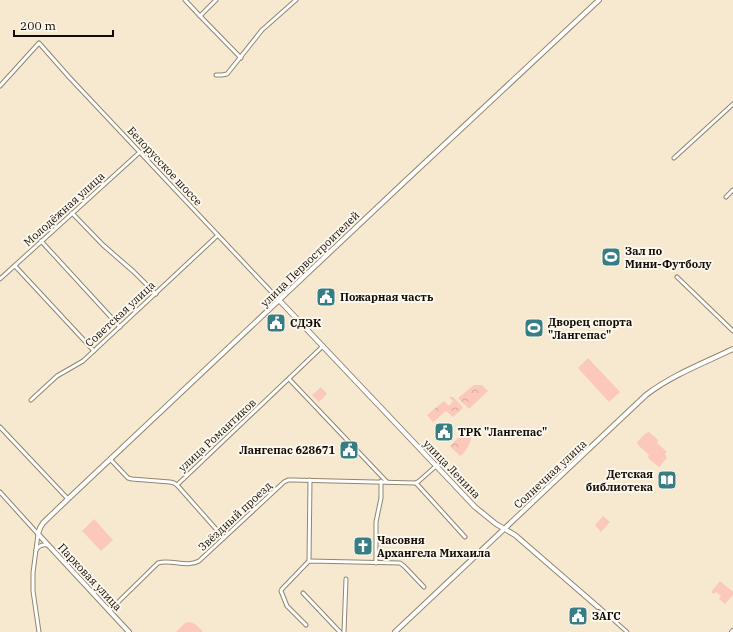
<svg xmlns="http://www.w3.org/2000/svg" width="733" height="632" font-family="'IBM Plex Serif',serif">
<defs>
<pattern id="forest-crowns" width="20" height="18" patternUnits="userSpaceOnUse"><rect width="20" height="18" fill="#fbc8bb"/><path d="M2 6a3 3 0 1 1 6 0M12 15a3 3 0 1 1 6 0" fill="none" stroke="#d6ab9f"/></pattern>
</defs>
<rect width="100%" height="100%" fill="#f7e9d0"/>
<g fill="url(#forest-crowns)">
<polygon points="474,385 482,385 488,391 469,409 458,398"/>
<polygon points="449,397 453,397 460,404 463,408 453,417 446,411 433,422 427,415 444,401 449,406 453,401"/>
<path d="M470,426L474,429C471,438 469,450 460,456L450,446Z"/>
</g>
<g fill="#fbc8bb">
<polygon points="588,358 620,392 609,402 578,368"/>
<polygon points="321,387 327,394 319,402 312,395"/>
<polygon points="649,432 658,440 657,443 667,452 665,454 667,458 659,467 648,458 649,455 637,444 637,442 646,433"/>
<polygon points="603,516 610,522 601,532 595,525"/>
<polygon points="94,519 113,540 101,551 82,531"/>
<polygon points="720,581 733,592 733,595 725,604 719,599 721,596 716,592 714,594 711,592"/>
<path d="M189,622C195,623 199,627 203,632H176L185,623Z"/>
</g>
<g fill="none" stroke-linecap="round" stroke-linejoin="round">
<g stroke="#92856e" stroke-width="4.5">
<polyline id="pedestrian" points="599,607 627,632"/>
</g>
<g stroke="#92856e" stroke-width="5">
<g id="minor">
<polyline points="185,0 200,16 241,58"/>
<polyline points="200,16 216,0"/>
<polyline points="216,75 222,75 227,74 262,30 296,0"/>
<polyline points="0,86 39,43 69,77 279,300"/>
<polyline points="674,158 733,104"/>
<polyline points="726,197 733,190"/>
<polyline points="72,213 103,245 134,272 156,294"/>
<polyline points="41,241 120,327"/>
<polyline points="15,266 94,351"/>
<polyline points="677,277 733,331"/>
<polyline points="0,279 140,152"/>
<polyline points="289,379 387,482"/>
<polyline points="31,400 57,376 83,361 218,235"/>
<polyline points="0,427 68,499"/>
<polyline points="110,459 128,478 132,479 170,482 174,483 177,485 323,346"/>
<polyline points="416,483 465,537"/>
<polyline points="177,485 224,538"/>
<polyline points="0,492 38,534 33,573 33,591 39,632"/>
<path d="M36,550C39,545 43,544 48,545"/>
<polyline points="309,561 310,480"/>
<polyline points="376,563 376,522 381,498 381,481"/>
<polyline points="303,593 340,632"/>
<path d="M109,611L158,563C171,559 187,568 199,561L284,482L288,480H292L416,483L419,481L436,466"/>
<polyline points="306,625 287,606 281,591 282,589 309,561 400,563 404,566 424,587"/>
<polyline points="344,632 346,579"/>
</g>
</g>
<g stroke="#92856e" stroke-width="6">
<g id="tertiary">
<polyline points="279,300 475,507 496,524 515,535 598,607"/>
<polyline points="129,632 38,534 40,528 43,523 68,499 400,186 599,0"/>
<path d="M395,632L646,395C672,375 704,363 733,349"/>
<polyline points="732,632 733,631"/>
</g>
</g>
<use href="#pedestrian" stroke="#fff" stroke-width="2.5"/>
<use href="#minor" stroke="#fff" stroke-width="3"/>
<use href="#tertiary" stroke="#fff" stroke-width="4"/>
</g>
<defs>
<g id="stadium-square" transform="scale(1)"><rect x="-9" y="-9" width="18" height="18" rx="4" fill="#367e83" stroke="#fdf7ed"/><path d="M0-5a6.5 5 0 1 0 0 10a6.5 5 0 1 0 0-10ZM-3.5-1.8h7v3.6h-7Z" fill="#fff"/></g>
<g id="civic-square" transform="scale(1)"><rect x="-9" y="-9" width="18" height="18" rx="4" fill="#367e83" stroke="#fdf7ed"/><path d="M-.6-6.5H3V-4.5H.6V-3L4-1V1h2V6H-6V1h2V-1L-.6-3ZM-1.2 2.5V6h2.4V2.5Z" fill="#fff"/></g>
<g id="library-square" transform="scale(1)"><rect x="-9" y="-9" width="18" height="18" rx="4" fill="#367e83" stroke="#fdf7ed"/><path d="M-6-4Q-3-5.5-.7-3.5V5Q-3 3-6 4ZM6-4Q3-5.5 .7-3.5V5Q3 3 6 4Z" fill="#fff"/></g>
<g id="church-square" transform="scale(1)"><rect x="-9" y="-9" width="18" height="18" rx="4" fill="#367e83" stroke="#fdf7ed"/><path d="M-1.2-6h2.4v3.5h3.3v2.4h-3.3V6h-2.4V-.1h-3.3v-2.4h3.3Z" fill="#fff"/></g>
</defs>
<g fill-rule="evenodd">
<use href="#stadium-square" x="611" y="257"/>
<use href="#civic-square" x="326" y="297"/>
<use href="#civic-square" x="276" y="323"/>
<use href="#stadium-square" x="534" y="328"/>
<use href="#civic-square" x="444" y="432"/>
<use href="#civic-square" x="349" y="450"/>
<use href="#library-square" x="667" y="480"/>
<use href="#church-square" x="363" y="546"/>
<use href="#civic-square" x="578" y="616"/>
</g>
<g text-anchor="middle" dominant-baseline="central" stroke-width="4" stroke-linejoin="round" paint-order="stroke">
<g font-size="11" fill="#110c05" stroke="#fdf7ed">
<text transform="translate(165 166) rotate(47)">Белорусское шоссе</text>
<text transform="translate(64 209) rotate(-42)">Молодёжная улица</text>
<text transform="translate(310 259) rotate(-44)">улица Первостроителей</text>
<text transform="translate(120 314) rotate(-43)">Советская улица</text>
<text transform="translate(217 435) rotate(-43)">улица Романтиков</text>
<text transform="translate(452 469) rotate(46)">улица Ленина</text>
<text transform="translate(550 474) rotate(-43)">Солнечная улица</text>
<text transform="translate(235 516) rotate(-43)">Звёздный проезд</text>
<text transform="translate(90 577) rotate(47)">Парковая улица</text>
</g>
<g font-size="11" font-weight="bold" fill="#110c05" stroke="#fdf7ed" text-anchor="start">
<text x="625" y="251">Зал по<tspan x="625" dy="13">Мини-Футболу</tspan></text>
<text x="340" y="297">Пожарная часть</text>
<text x="548" y="322">Дворец спорта<tspan x="548" dy="13">"Лангепас"</tspan></text>
<text x="290" y="323">СДЭК</text>
<text x="458" y="432">ТРК "Лангепас"</text>
<text x="335" y="450" text-anchor="end">Лангепас 628671</text>
<text x="653" y="474" text-anchor="end">Детская<tspan x="653" dy="13">библиотека</tspan></text>
<text x="377" y="540">Часовня<tspan x="377" dy="13">Архангела Михаила</tspan></text>
<text x="592" y="616">ЗАГС</text>
</g>
</g>
<path d="M14 30v6h99v-6" fill="none" stroke="#110c05" stroke-width="2"/>
<text x="20" y="30" font-size="12" fill="#110c05" stroke="#fdf7ed" stroke-width="3" paint-order="stroke">200 m</text>
</svg>
